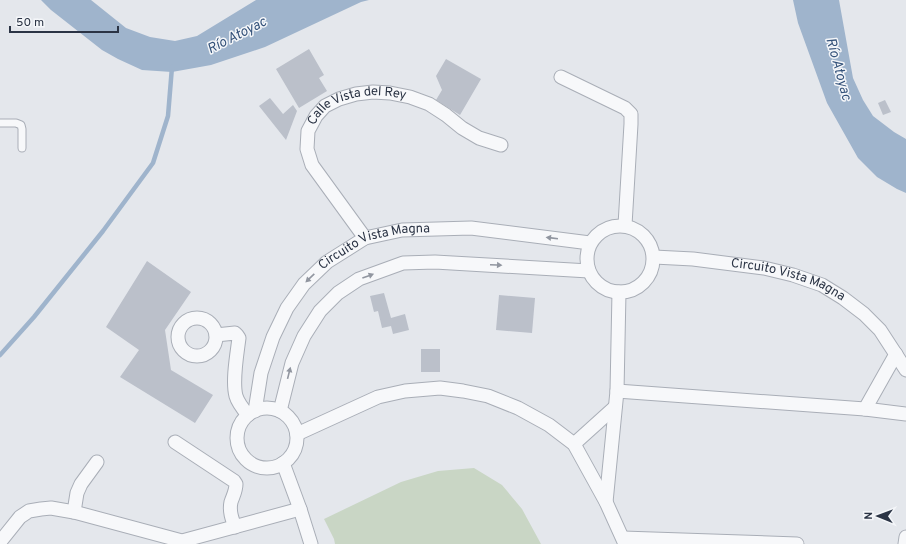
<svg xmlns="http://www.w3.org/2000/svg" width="906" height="544" font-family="Overpass,sans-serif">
<rect width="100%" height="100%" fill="#e4e7ec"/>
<polygon fill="#c9d6c5" points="474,468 502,485 522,509 541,544 335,544 334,539 324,519 401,482 438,471"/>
<g fill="#9fb4cc">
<polygon points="41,0 91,0 126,28 150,37 175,41 197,36 256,0 369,0 361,2 265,47 211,65 172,72 142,70 118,59 102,50 51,10"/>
<polygon points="793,0 839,0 853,78 863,100 873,116 894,132 906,139 906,193 897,189 877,177 858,158 827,103 798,23"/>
</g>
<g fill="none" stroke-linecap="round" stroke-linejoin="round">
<polyline stroke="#9fb4cc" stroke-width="4.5" points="0,355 34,317 103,231 153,163 168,116 172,67"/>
</g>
<g fill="#bbc0ca">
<polygon points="309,49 324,75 319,78 327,91 299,108 276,69"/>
<polygon points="446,59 481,79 460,115 436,100 442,90 436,76"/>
<polygon points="270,98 283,114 293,105 297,111 286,140 259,106"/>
<polygon points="885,100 891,112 883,115 878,103"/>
<polygon points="147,261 191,292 165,330 171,370 213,395 195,423 120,377 139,350 106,327"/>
<polygon points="384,293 391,318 405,314 409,330 393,334 391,326 382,328 378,311 374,312 370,296"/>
<polygon points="499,295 535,298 532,333 496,330"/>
<rect x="421" y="349" width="19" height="23"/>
</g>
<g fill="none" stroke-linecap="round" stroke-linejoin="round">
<g stroke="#a9aeb7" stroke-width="9">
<polyline id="service" points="0,123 16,123 21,125 22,129 22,148"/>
</g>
<g stroke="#a9aeb7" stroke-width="15">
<g id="minor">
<polyline points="561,77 625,108 631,114 631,124 625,225"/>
<circle cx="620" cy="259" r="33"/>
<path id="s1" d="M365,238L312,165L307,149L308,131L316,116L325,106L339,99L356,94L373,92L390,93L410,97L429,104L446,115L462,128L479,138L501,145"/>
<path id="s2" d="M654,257L693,259L764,268L793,275L822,285L843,298L864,314L880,330L906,370"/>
<circle cx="197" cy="337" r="19"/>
<path d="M216,335L235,333L237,335L239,338C237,354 232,381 236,396C238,403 243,409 248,415"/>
<polyline points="617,391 865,409 906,414"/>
<circle cx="267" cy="438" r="30"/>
<polyline points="865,409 896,354"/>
<path id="s3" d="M255,411L261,373L273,337L287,308L304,284L327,262L365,238L402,230L471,228L590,243"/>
<polyline points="280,411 292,363 304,336 320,311 338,293 359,279 403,263 435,262 589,271"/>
<polyline points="297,434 378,397 405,391 440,388 463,391 488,396 518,408 549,425 574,444 606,502 625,544"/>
<path d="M175,442L234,481L236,484C236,491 233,496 231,502C229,511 232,519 235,527"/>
<polyline points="574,444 615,407"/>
<polyline points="283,463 300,509 311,544"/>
<polyline points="606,502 617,391 619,292"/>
<polyline points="74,512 77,493 81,484 97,462"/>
<polyline points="623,538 797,544"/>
<polyline points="0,542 20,517 29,511 41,509 51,508 74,512 182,541 300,509"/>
<polyline points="905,544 906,537"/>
</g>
</g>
<use href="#service" stroke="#f7f8fa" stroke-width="7"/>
<use href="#minor" stroke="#f7f8fa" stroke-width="13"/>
</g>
<defs><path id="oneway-solid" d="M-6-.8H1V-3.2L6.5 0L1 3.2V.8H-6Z"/></defs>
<g fill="#9196a0">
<use href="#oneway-solid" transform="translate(552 238) rotate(-173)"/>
<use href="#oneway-solid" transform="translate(496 265) rotate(3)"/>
<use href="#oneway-solid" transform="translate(368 276) rotate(-20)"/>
<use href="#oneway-solid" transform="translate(310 278) rotate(136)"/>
<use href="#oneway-solid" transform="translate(289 373) rotate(-76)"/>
</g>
<g text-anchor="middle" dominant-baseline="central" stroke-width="3" stroke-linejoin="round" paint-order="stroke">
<g font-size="13" fill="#2b3445" stroke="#f4f6f9">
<text stroke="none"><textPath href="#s1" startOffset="186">Calle Vista del Rey</textPath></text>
<text stroke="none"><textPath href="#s3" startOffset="221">Circuito Vista Magna</textPath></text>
<text stroke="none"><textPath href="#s2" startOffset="137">Circuito Vista Magna</textPath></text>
</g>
<g font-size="14" font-style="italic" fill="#34527a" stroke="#f4f6f9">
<text transform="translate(237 36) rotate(-27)">Río Atoyac</text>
<text transform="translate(838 69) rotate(75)">Río Atoyac</text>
</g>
</g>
<g transform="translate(878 516) rotate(271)" stroke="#f4f6f9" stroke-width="3" paint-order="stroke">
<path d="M0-3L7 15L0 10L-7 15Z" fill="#2b3445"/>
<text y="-6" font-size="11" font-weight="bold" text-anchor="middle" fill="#2b3445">N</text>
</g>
<path d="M10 26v6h108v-6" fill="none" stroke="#2b3445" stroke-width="2"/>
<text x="16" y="26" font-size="12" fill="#2b3445" stroke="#f4f6f9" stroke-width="3" paint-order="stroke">50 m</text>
</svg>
